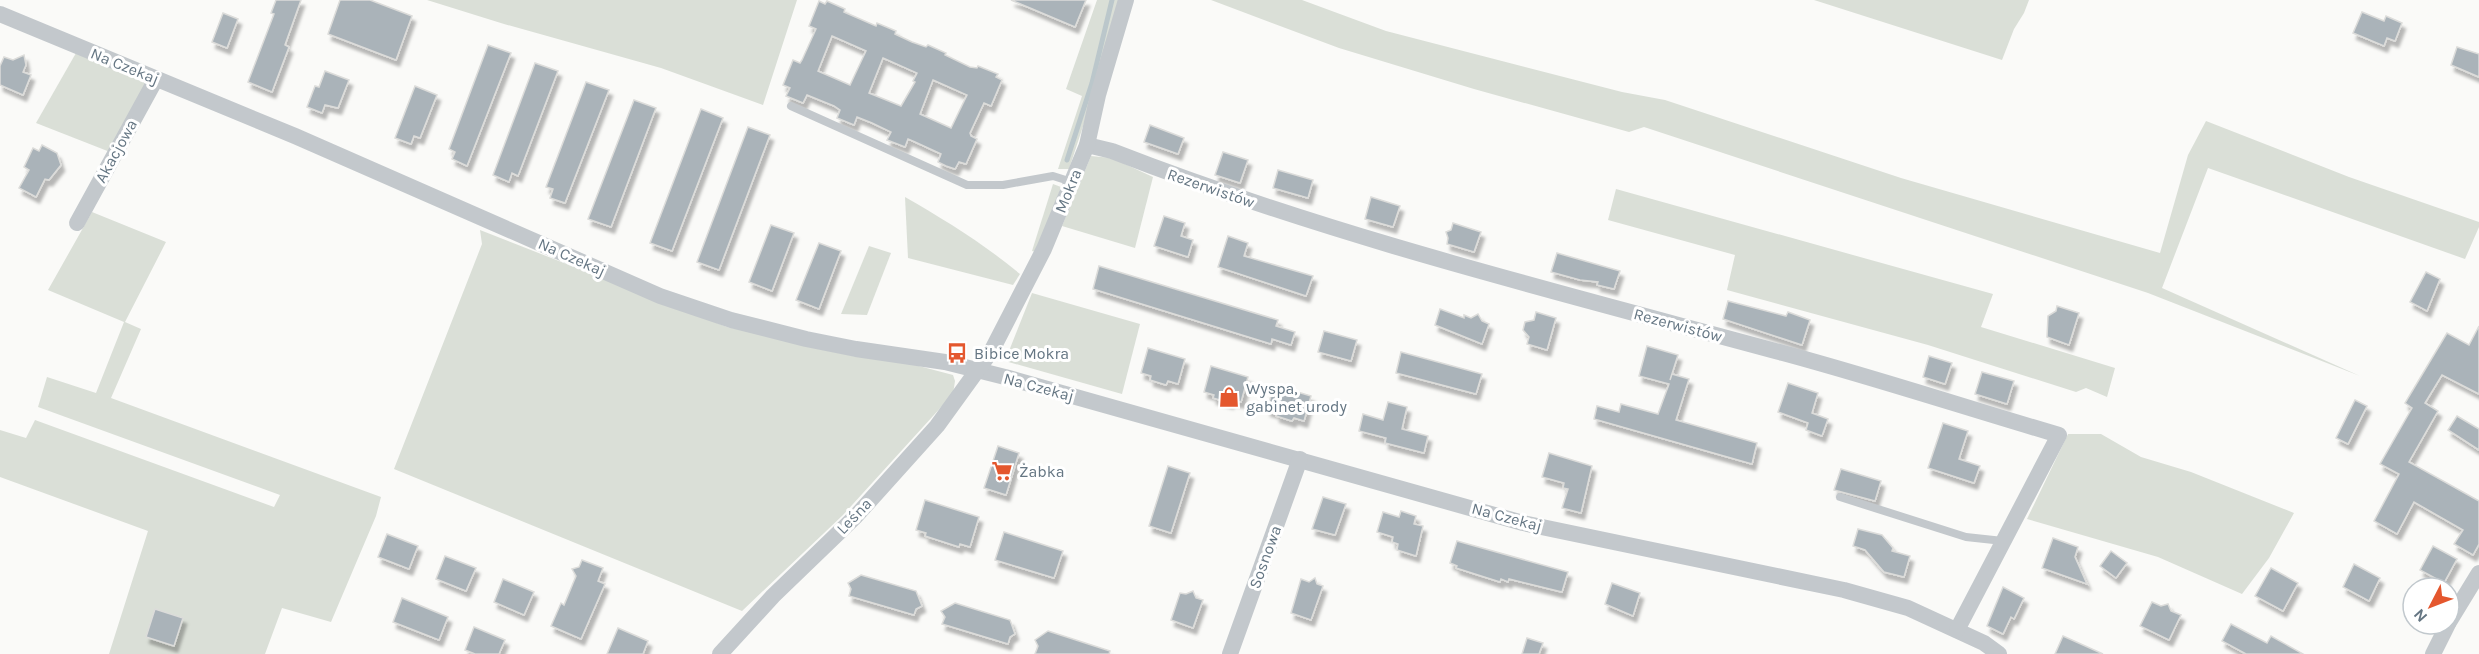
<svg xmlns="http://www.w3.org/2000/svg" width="2479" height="654" font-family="Karla,sans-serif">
<defs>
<filter id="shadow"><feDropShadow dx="3.5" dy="6" stdDeviation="1.5" flood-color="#0004"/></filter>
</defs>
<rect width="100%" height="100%" fill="#fafaf8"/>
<g fill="#dadfd7">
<polygon points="427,0 797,0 763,105 661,68 504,24"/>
<polygon points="1097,0 1131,0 1092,99 1069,169 1058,169 1082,96 1066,89"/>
<polygon points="1211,0 1302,0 1386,31 1622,92 1665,100 1901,178 2160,253 2188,155 2206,121 2349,177 2479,222 2479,227 2465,259 2208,168 2162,288 2360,376 2148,293 1644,127 1629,132 1474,89 1339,48"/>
<polygon points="1814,0 2029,0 2024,13 2014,29 2002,60"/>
<polygon points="76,53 146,82 110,152 36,123"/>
<polygon points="1091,156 1112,158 1153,177 1135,248 1062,226"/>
<polygon points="1053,184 1061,187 1037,252 1032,251"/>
<polygon points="1616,189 1993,294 1981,327 2115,368 2107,397 2086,388 2076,392 1928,345 1727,290 1735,255 1608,220"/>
<path d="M905,197C945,220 984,244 1020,274L1013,285L908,258Z"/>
<polygon points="92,212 166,242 125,322 141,329 111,398 381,497 376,516 331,622 282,608 265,654 109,654 148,531 0,477 0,430 26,438 35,420 274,507 280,495 38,407 47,377 96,393 124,322 48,290"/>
<polygon points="480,230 727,327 915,365 953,375 955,381 953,394 843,515 742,611 394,469 482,244"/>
<polygon points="869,246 891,253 867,315 841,314"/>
<polygon points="1032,293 1140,324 1122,394 1005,361"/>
<polygon points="2068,434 2101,434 2141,457 2191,472 2294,513 2269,558 2242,594 2158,557 2027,519"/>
</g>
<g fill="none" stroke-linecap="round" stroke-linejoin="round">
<polyline stroke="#bbc7cb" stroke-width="5" points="1067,160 1092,83 1112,0"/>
</g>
<g fill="#aab3b9" stroke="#dcdcda" stroke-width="1.5" fill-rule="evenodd" filter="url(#shadow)">
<polygon points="276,0 301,0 285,45 289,47 272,92 248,82 274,14 271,13"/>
<polygon points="340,0 370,0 412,16 396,60 328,34"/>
<polygon points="1011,0 1086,0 1075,27"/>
<path d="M819,1L825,4L827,1L845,9L844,12L876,26L877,23L896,31L895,34L912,42L926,47L928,45L946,53L945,55L970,67L977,68L978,66L998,74L996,77L1002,80L991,106L984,103L970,133L971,136L977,139L966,164L959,162L955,169L946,166L938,162L941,154L915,142L908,139L905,147L887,140L891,132L872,123L857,117L854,125L837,118L840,110L834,106L807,95L803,103L786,96L790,88L783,85L793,60L800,63L802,60L816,29L809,26ZM832,36L866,51L850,85L818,71ZM883,58L917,73L913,81L915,82L901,106L869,93ZM933,80L967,95L951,128L920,114Z"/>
<polygon points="2362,12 2384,21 2386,16 2402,23 2395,41 2387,38 2384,46 2353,33"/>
<polygon points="223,13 238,19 227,48 212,42"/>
<polygon points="488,45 511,53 467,166 452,159 455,152 449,149"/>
<polygon points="2457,47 2479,54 2479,77 2451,65"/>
<polygon points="24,55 26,65 23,72 31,75 23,95 0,85 0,66 4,57 13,60"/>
<polygon points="535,63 558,71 518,176 512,173 509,182 493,175"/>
<polygon points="325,71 349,80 338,108 325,105 322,113 307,107 315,86 319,87"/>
<polygon points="586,82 609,90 565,203 550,198 553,189 546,187"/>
<polygon points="415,86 437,95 420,138 414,136 411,144 395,138"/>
<polygon points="634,100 656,108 611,227 588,219"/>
<polygon points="701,109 723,118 672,251 650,243"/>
<polygon points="1150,125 1184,138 1178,154 1144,142"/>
<polygon points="748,127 770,135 719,270 697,262"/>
<polygon points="42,145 57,153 61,165 49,180 45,179 36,197 19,188 29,170 24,167 33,148 39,151"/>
<polygon points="1223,152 1248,160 1240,183 1215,175"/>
<polygon points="1278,170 1313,180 1308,198 1273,188"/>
<polygon points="1371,197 1400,206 1393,227 1365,219"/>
<polygon points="1164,216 1185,223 1181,236 1193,240 1188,257 1154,246"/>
<polygon points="1453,223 1481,232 1474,252 1447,244 1448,238 1446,232 1451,230"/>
<polygon points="771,225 794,233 772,291 749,282"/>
<polygon points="1228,236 1248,243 1244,256 1313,276 1306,296 1218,267"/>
<polygon points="819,243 841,251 819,309 796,300"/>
<polygon points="1557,253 1620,271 1614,289 1597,285 1598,282 1580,280 1551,272"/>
<polygon points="1099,266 1278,320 1276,326 1295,332 1291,345 1272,339 1271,344 1093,289"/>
<polygon points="2426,272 2440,279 2427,311 2410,302"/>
<polygon points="1728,301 1786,316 1788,312 1810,320 1802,345 1723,319"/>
<polygon points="2057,306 2079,313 2069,345 2047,337 2048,316 2056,311"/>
<polygon points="1440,309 1464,318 1464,315 1471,318 1478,314 1482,321 1489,324 1482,344 1435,325"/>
<polygon points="1536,312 1556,318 1547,350 1527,344 1529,337 1523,330 1525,322 1534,320"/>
<polygon points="2479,326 2479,394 2442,375 2425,403 2438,411 2409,462 2479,501 2479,544 2473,555 2454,544 2463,530 2414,502 2397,534 2374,521 2399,474 2380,464 2412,408 2405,403 2447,333 2469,345"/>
<polygon points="1324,331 1357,340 1351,361 1318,352"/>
<polygon points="1647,346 1678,355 1670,380 1672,374 1689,379 1676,420 1757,443 1752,464 1594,419 1597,406 1619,412 1621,404 1658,414 1669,384 1639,376"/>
<polygon points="1148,348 1185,359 1178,384 1168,381 1166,385 1150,380 1151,376 1141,373"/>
<polygon points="1401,352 1482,374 1476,394 1396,373"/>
<polygon points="1929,356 1952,363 1945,384 1923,377"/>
<polygon points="1211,366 1248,377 1241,402 1230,400 1230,403 1213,398 1214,395 1204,392"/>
<polygon points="1982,372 2014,381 2007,404 1975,394"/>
<polygon points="1788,383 1818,393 1812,413 1828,419 1822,436 1806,430 1808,423 1778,412"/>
<polygon points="1274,385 1311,396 1304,421 1294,418 1292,421 1276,416 1277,413 1267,410"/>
<polygon points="2355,400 2367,406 2348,444 2336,438"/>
<polygon points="1388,402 1407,407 1402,429 1428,436 1424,453 1385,443 1386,438 1359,431 1363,414 1383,420"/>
<polygon points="2457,416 2479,429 2479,450 2448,430"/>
<polygon points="1943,423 1968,431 1959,459 1980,466 1974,483 1928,468"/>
<polygon points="998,446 1019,453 1006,495 984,488"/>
<polygon points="1549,453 1592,466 1581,513 1562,508 1568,489 1563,488 1564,483 1542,477"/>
<polygon points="1168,466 1190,473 1171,533 1149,526"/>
<polygon points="1841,469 1881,481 1875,501 1834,490"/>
<polygon points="1323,497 1346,504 1335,535 1312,529"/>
<polygon points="925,500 979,517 970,547 960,544 959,547 925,536 926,533 916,530"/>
<polygon points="1401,511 1416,516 1414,524 1423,526 1416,556 1397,550 1398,544 1392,542 1393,537 1377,532 1383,512 1399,517"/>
<polygon points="1858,529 1882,535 1893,548 1892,551 1910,556 1904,577 1884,572 1865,550 1853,546"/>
<polygon points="1004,532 1063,551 1054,578 995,560"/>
<polygon points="387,534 418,546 409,569 378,557"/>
<polygon points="2053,538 2078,547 2075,557 2087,584 2042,568"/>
<polygon points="1457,541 1568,572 1562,592 1509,579 1508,582 1501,579 1500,582 1456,568 1457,566 1450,563"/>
<polygon points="2433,546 2457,559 2444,583 2420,570"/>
<polygon points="2111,551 2127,563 2116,578 2100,566"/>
<polygon points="445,556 476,568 466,591 436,579"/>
<polygon points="582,560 603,568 598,581 605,584 581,639 551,626 561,603 564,605 576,576 572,569 579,567"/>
<polygon points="2354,564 2380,578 2369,601 2343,587"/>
<polygon points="2271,568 2298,583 2283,611 2255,596"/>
<polygon points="861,575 916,591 922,606 916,609 914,615 849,596 851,589 848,583"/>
<polygon points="1315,578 1317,584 1323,586 1311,620 1291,613 1301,579 1309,582"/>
<polygon points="503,579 534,592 524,615 494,602"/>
<polygon points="1612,583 1640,593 1633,616 1605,604"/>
<polygon points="2003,587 2024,598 2014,619 2011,617 2003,634 1987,626"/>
<polygon points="1193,591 1196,598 1203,600 1193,628 1171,620 1180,593 1186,594"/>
<polygon points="402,598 448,617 439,640 393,622"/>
<polygon points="2152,602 2161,606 2168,604 2171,611 2181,615 2169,640 2140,626"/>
<polygon points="955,603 1010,620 1015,634 1010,637 1008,644 942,624 945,617 941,611"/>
<polygon points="155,609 183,618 174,646 146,637"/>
<polygon points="2231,624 2267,643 2271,636 2303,654 2246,654 2222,641"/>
<polygon points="474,627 505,640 499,654 475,654 465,650"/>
<polygon points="618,628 648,641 643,654 607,654"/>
<polygon points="1048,631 1110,651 1109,654 1035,654 1038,646 1035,640"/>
<polygon points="2063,636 2103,654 2055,654"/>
<polygon points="1527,638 1543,643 1539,654 1522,654"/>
</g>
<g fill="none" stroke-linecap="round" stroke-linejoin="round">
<g stroke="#c3c8cc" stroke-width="8">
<polyline points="791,106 967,185 1003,185 1053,176 1072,182"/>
<polyline points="1840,497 1966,537 2003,541"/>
</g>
<g stroke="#c3c8cc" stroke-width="16">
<polyline points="0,14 295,136 660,296 731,320 806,339 856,349 945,362 1005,377 1523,523 1844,590 1908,608 1984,643 1999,654"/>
<path d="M1087,145L1112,151C1330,236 1558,292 1783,353C1876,378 1967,408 2059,435L1957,630"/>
<polyline points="77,223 156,79"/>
<polyline points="2449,622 2479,573"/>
<polyline points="720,654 773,596 856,516 937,426 992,350 1044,249 1087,145 1098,95 1126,0"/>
<polyline points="1230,654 1300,459"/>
<polyline points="2433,654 2448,624"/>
</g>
</g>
<defs>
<g id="bus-bare" transform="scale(1.62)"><path d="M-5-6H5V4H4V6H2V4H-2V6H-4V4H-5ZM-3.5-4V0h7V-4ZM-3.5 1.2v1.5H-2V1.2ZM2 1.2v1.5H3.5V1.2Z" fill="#e4572e" stroke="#fff" stroke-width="2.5" paint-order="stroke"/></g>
<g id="shop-bare" transform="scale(1.62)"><path d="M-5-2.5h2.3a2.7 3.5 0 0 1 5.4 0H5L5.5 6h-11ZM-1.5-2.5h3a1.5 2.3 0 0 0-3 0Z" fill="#e4572e" stroke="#fff" stroke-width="2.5" paint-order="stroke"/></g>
<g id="supermarket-bare" transform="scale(1.62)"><path d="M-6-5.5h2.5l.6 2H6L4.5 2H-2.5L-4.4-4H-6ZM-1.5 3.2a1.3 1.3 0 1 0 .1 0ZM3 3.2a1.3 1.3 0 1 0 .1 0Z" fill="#e4572e" stroke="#fff" stroke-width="2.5" paint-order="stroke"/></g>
</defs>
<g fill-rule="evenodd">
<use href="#bus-bare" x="957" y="353"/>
<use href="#shop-bare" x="1229" y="397"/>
<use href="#supermarket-bare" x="1002" y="471"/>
</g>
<g text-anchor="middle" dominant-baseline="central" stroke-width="6" stroke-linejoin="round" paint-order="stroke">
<g font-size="16" fill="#657683" stroke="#fff">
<text transform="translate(125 66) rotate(22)">Na Czekaj</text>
<text transform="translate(116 151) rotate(-61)">Akacjowa</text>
<text transform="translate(1211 188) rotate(19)">Rezerwistów</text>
<text transform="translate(1068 191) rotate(-68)">Mokra</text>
<text transform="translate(572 257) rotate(24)">Na Czekaj</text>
<text transform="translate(1678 325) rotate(15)">Rezerwistów</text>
<text transform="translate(1039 387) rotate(15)">Na Czekaj</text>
<text transform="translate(854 516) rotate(-46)">Leśna</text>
<text transform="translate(1507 517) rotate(15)">Na Czekaj</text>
<text transform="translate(1265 557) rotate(-70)">Sosnowa</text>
</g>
<g font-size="16" fill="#657683" stroke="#fff" text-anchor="start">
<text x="974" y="353">Bibice Mokra</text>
<text x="1246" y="388">Wyspa,<tspan x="1246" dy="18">gabinet urody</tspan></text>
<text x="1019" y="471">Żabka</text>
</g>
</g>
<g transform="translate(2431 606) rotate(228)"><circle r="28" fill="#ffffff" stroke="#c1c8cd" stroke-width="1.5"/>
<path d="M0-4.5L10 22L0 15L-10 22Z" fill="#e4572e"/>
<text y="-9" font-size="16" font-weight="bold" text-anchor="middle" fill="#657683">N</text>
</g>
</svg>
